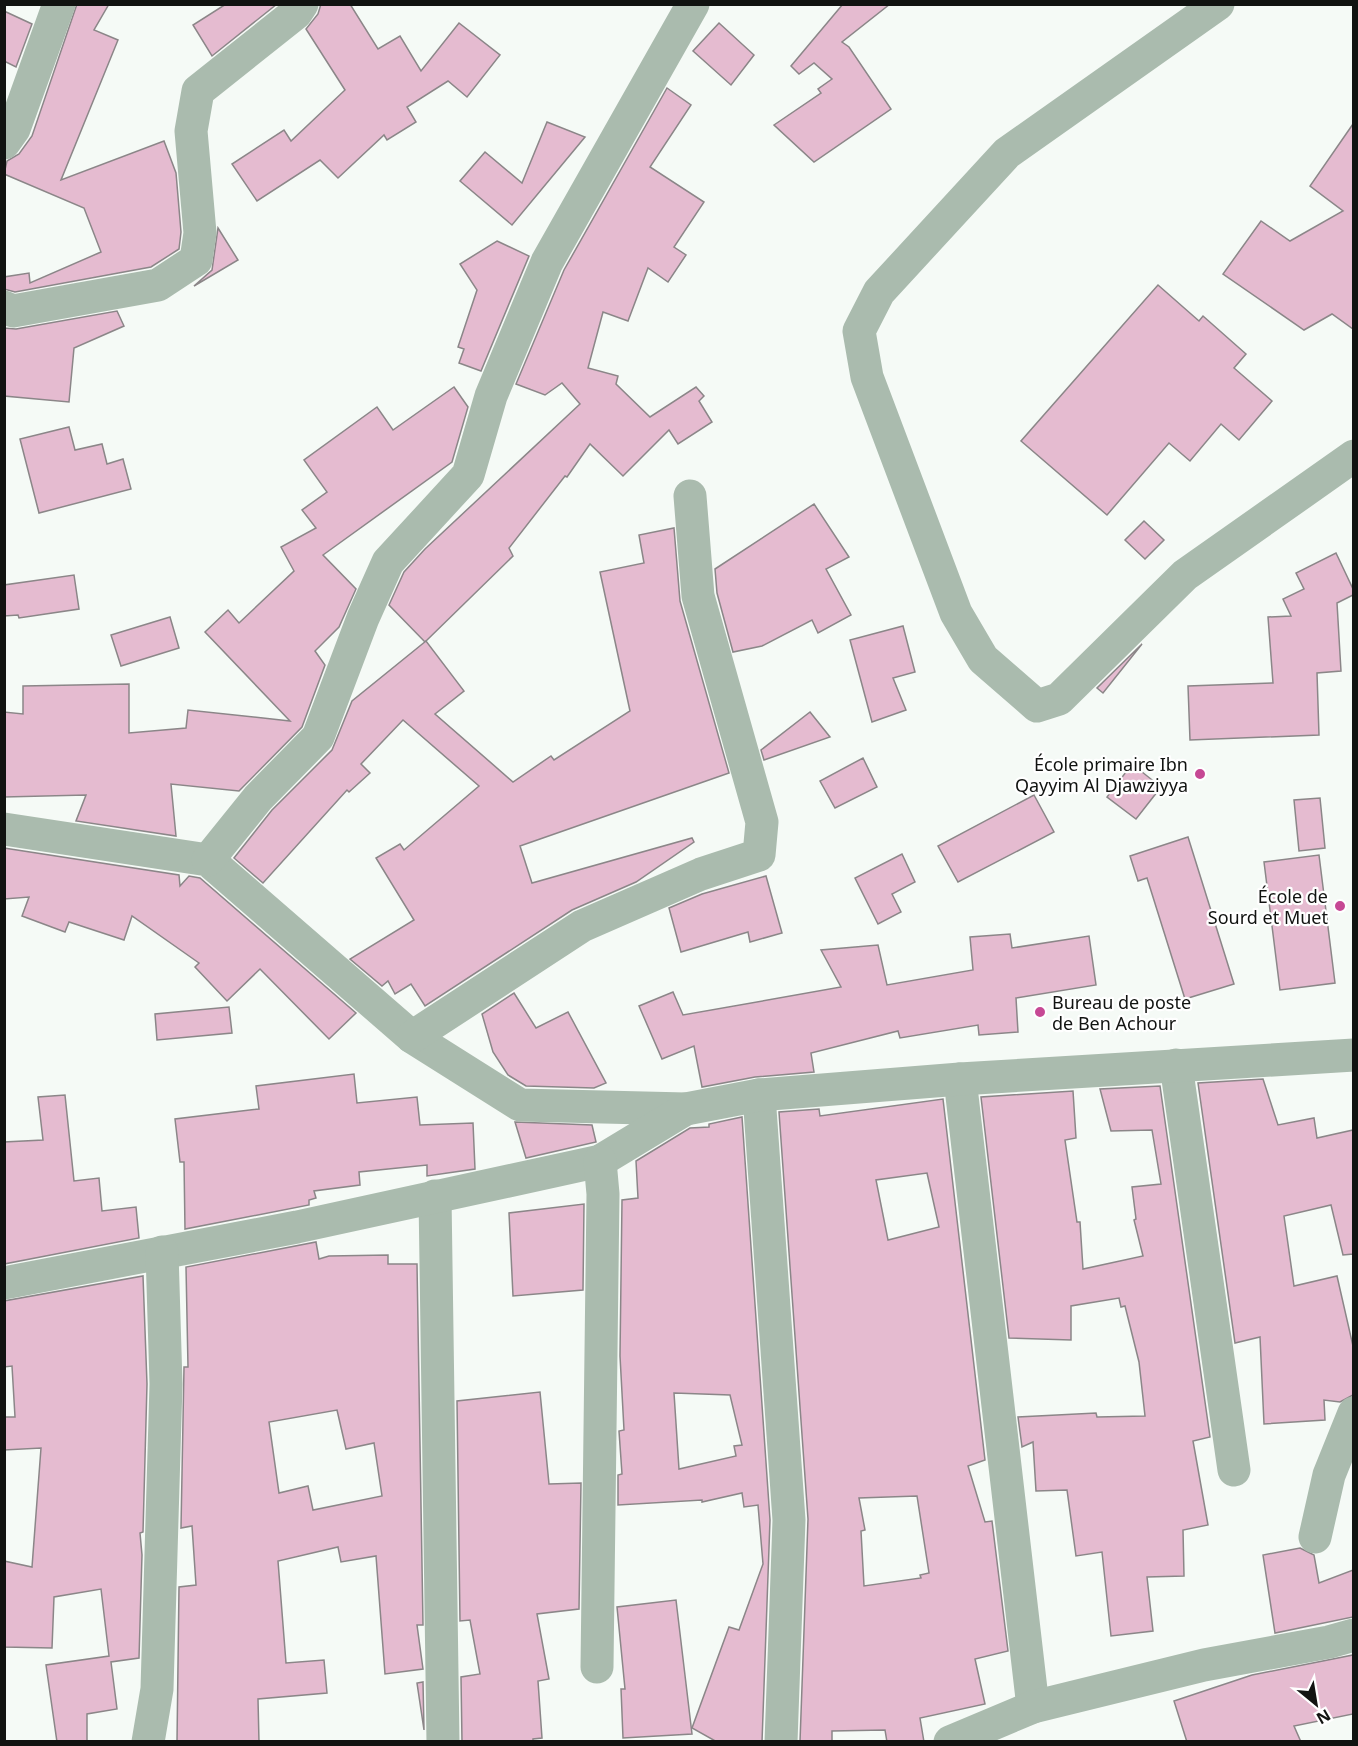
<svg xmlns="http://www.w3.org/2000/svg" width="1358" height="1746" font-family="'Noto Sans',sans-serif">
<rect width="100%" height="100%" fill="#f5faf6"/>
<g fill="#e5bbd0" stroke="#8b8688" stroke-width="1.5" fill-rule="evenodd">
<polygon points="77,4 109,4 94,30 118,40 61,180 164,141 176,173 181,232 179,249 151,267 15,292 4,289 4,277 29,273 30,283 101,252 84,208 4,174 7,161 19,154 32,136"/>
<polygon points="226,4 277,4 212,56 193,25"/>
<polygon points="321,4 350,4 378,49 400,36 421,71 459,23 500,55 467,97 448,81 407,107 416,122 387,140 384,135 338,178 320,160 257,201 232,164 284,130 291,141 345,90 306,29 318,14"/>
<polygon points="843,4 890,4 842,42 849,47 891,109 814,162 774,125 821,93 818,89 832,79 814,63 799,74 791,66"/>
<polygon points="4,11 32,24 16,67 4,61"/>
<polygon points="719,23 754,55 731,85 693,51"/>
<polygon points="667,88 691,105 650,167 704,202 674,247 686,255 668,282 648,268 628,321 603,312 588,368 618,376 616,384 650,417 696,387 704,396 699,401 712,422 678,444 669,430 623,476 590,444 567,477 565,476 509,548 513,556 425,642 389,605 404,572 425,549 580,404 562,383 545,395 516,384 564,270"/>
<polygon points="547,122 585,137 512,225 460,181 485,152 522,183"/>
<polygon points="1353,124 1353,329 1332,314 1304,330 1223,274 1261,221 1290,241 1343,211 1310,186"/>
<polygon points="218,228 238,260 194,286 212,270"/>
<polygon points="497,241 529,256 481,371 459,363 464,349 458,347 477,290 460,264"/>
<polygon points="1158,285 1199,321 1203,316 1246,354 1234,368 1272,401 1239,440 1221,424 1190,461 1169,443 1107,515 1021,441"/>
<polygon points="117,311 124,326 74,348 69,402 4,396 4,328 16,329"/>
<polygon points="454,387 468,407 452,462 323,555 356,589 339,627 315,651 325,665 302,727 239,791 171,784 176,836 76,821 86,795 4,797 4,712 23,714 23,686 129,684 129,733 186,728 188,710 290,721 205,632 228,610 239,623 294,571 281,547 316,528 302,510 327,492 304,460 377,407 393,430"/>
<polygon points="69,427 75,450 102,444 107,464 123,459 131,489 39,513 20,439"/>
<polygon points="814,504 849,557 826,569 851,615 818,633 812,620 762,646 733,652 717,593 715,569"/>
<polygon points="1144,521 1164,540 1145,559 1125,540"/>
<polygon points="674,528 680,601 729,773 520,846 532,883 692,838 694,842 636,882 572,910 425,1006 411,984 395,994 388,981 382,986 350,959 414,920 376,858 400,844 404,850 479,786 403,720 361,764 370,773 349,792 347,790 263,883 234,858 272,810 332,750 352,701 426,641 464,691 435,714 513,782 551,756 554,760 630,711 600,572 644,563 639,535"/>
<polygon points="1336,553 1353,589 1353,595 1337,603 1341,671 1317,673 1319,735 1190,740 1188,686 1273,683 1268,617 1291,616 1283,599 1304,589 1296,573"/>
<polygon points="74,575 79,609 19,618 18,615 4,616 4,585"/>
<polygon points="170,617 179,648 121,666 111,635"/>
<polygon points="903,626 915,672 893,678 906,710 872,722 850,640"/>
<polygon points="1142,644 1103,693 1097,688"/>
<polygon points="810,712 830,737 764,760 761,750"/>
<polygon points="863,758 877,787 835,808 820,781"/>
<polygon points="1132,764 1161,787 1136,819 1107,797"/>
<polygon points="1034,795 1054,832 958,882 938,846"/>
<polygon points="1320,798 1325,848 1299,851 1294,800"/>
<polygon points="1188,837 1234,984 1185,999 1147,878 1138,881 1130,856"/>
<polygon points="4,848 179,875 180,886 189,876 200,878 356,1013 329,1039 260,969 227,1001 195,967 199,963 132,916 124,940 69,922 65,932 22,916 29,897 4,899"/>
<polygon points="902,854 915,882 892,894 901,912 878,924 855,878"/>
<polygon points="1319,855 1335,983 1280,990 1264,862"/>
<polygon points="766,876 782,933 750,942 748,932 681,952 669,908 702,894"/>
<polygon points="1010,934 1012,948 1089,936 1096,985 1016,998 1018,1032 979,1035 978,1025 900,1038 898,1031 811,1053 814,1072 755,1077 702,1087 694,1046 662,1059 639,1006 673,992 683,1015 841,987 821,950 878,945 887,985 973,970 970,937"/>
<polygon points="514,993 536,1028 568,1012 606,1083 594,1088 526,1086 508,1075 493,1052 482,1014"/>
<polygon points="229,1007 232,1033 157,1040 155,1014"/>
<polygon points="354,1074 357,1103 417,1097 420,1125 473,1123 475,1169 427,1176 427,1165 359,1172 360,1185 314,1191 316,1198 309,1200 309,1205 185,1229 184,1162 180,1162 175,1119 259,1109 256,1086"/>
<polygon points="1263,1079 1278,1125 1314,1118 1317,1138 1353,1130 1353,1254 1343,1255 1331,1205 1284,1216 1294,1286 1337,1276 1353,1346 1353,1395 1340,1402 1324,1400 1325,1420 1264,1424 1260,1337 1235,1343 1198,1083"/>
<polygon points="1160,1086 1210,1437 1193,1441 1208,1525 1183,1530 1184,1576 1147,1577 1153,1631 1111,1636 1102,1552 1076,1556 1067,1490 1036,1491 1033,1442 1022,1447 1018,1417 1096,1413 1097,1417 1145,1416 1139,1362 1125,1306 1121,1307 1119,1298 1071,1306 1071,1340 1009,1338 981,1097 1073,1091 1076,1138 1065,1140 1077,1222 1080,1222 1083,1269 1143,1256 1134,1220 1136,1219 1132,1187 1161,1184 1152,1130 1111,1131 1100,1089"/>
<polygon points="65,1095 74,1181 99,1178 102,1211 136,1207 139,1238 4,1264 4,1142 43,1140 38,1097"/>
<path d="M943,1099L985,1460L968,1466L985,1522L992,1521L1008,1651L975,1659L985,1704L920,1718L924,1742H887L885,1730L832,1731V1742H800L808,1519L779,1112L819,1109L820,1116ZM927,1173L939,1227L888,1240L876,1180ZM917,1496L929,1573L920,1575L921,1578L864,1586L861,1531L865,1530L859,1498Z"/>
<path d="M742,1117L770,1520L762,1742H717L692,1728L729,1627L739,1630L763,1564L758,1505L744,1507L742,1493L702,1502V1500L618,1505V1475L622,1474L619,1431L624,1430L620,1356L622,1200L638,1198L636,1161L690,1128L709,1127V1124ZM674,1393L730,1395L742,1445L734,1446L736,1456L679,1469Z"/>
<polygon points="515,1122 592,1125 596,1142 526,1158"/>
<polygon points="584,1204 583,1290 513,1296 509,1213"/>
<path d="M316,1242L319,1259L329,1256L388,1255V1264H417L423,1625H417L423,1669L385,1674L376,1556L341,1562L338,1547L278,1561L286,1663L324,1660L327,1693L258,1699L259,1742H177L179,1587L196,1585L192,1526L181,1528L184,1367H188L186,1267ZM337,1410L346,1449L374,1443L382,1496L313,1510L308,1486L279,1493L269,1422Z"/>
<polygon points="143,1276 147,1384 143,1532 140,1533 142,1555 139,1658 111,1662 117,1709 87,1714 87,1742 57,1742 46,1665 109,1656 101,1589 54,1597 52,1648 4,1647 4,1561 32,1567 41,1448 4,1450 4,1417 15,1417 12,1366 4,1367 4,1301"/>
<polygon points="540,1392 549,1484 581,1483 579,1609 537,1614 549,1679 538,1681 542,1738 533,1739 533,1742 462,1742 461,1677 480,1674 470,1620 460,1621 457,1401"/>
<polygon points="1300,1548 1314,1555 1319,1583 1353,1570 1353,1617 1275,1633 1263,1555"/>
<polygon points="676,1600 692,1734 623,1738 621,1689 625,1689 617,1607"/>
<polygon points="1353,1655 1353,1714 1294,1726 1301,1742 1187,1742 1174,1701 1252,1675"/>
<polygon points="423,1682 424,1730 417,1683"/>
</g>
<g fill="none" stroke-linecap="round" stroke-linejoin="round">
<g stroke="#aabbae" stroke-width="33">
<polyline points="1218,4 1007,153 879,292 859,331 867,377 956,613 983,659 1037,706 1059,699 1185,575 1354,456"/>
<polyline points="4,143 14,129 59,4"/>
<polyline points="4,307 13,311 158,285 196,260 200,233 191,131 198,91 296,13 302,4"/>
<polyline points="4,829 208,860 412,1037 520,1105 686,1109"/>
<polyline points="208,860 258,798 318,737 363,618 388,562 468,475 491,396 547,262 693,4"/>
<polyline points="412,1037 582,926 701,874 759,855 762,822 698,596 690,496"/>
<polyline points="1176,1065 1234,1470"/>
<polyline points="960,1079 1033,1707"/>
<polyline points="759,1095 789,1520 781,1742"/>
<polyline points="435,1196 443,1742"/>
<polyline points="4,1283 297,1227 600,1161 686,1109 759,1095 960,1079 1354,1055"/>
<polyline points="1315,1537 1329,1475 1354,1413"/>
<polyline points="597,1667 603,1194 600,1161"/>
<polyline points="148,1742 157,1689 166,1384 162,1252"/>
<polyline points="950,1742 1033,1707 1204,1665 1329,1642 1354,1635"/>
</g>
</g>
<g fill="#c64894" stroke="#fff" stroke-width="2">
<circle cx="1200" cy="774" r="6"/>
<circle cx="1340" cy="906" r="6"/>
<circle cx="1040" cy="1012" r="6"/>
</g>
<g text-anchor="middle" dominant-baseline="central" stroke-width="4.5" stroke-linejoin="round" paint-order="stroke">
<g font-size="18" fill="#111311" stroke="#fff" text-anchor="end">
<text x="1188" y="764">École primaire Ibn<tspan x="1188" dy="21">Qayyim Al Djawziyya</tspan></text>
<text x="1328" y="896">École de<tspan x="1328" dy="21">Sourd et Muet</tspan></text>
<text x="1052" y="1002" text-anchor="start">Bureau de poste<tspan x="1052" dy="21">de Ben Achour</tspan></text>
</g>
</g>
<rect width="1358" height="1746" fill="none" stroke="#111311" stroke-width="12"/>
<g transform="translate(1316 1704) rotate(150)" stroke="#ffffff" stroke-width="4.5" paint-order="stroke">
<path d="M0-4.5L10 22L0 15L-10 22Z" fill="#111311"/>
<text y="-9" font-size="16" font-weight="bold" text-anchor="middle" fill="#111311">N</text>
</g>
</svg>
